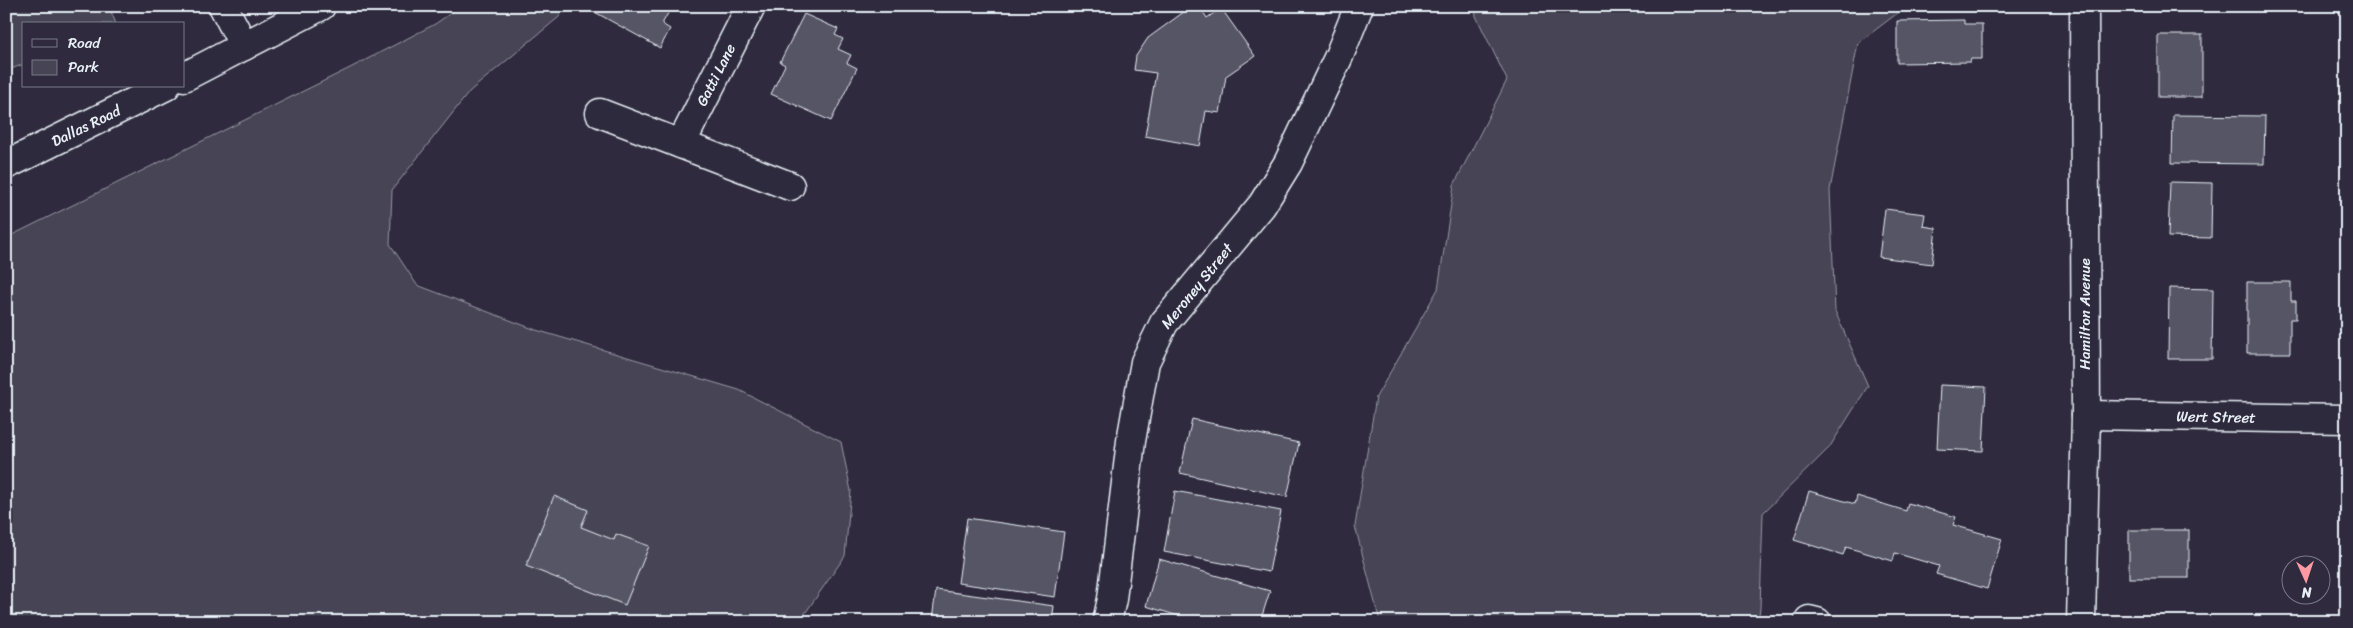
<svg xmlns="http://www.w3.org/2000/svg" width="2353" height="628" font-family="Sriracha,sans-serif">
<rect width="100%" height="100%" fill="#2f2a3d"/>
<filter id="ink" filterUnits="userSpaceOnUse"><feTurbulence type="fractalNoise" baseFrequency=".02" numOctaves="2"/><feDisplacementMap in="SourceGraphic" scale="10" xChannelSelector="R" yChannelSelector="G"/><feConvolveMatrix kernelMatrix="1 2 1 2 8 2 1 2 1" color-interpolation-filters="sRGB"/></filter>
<g filter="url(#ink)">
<g fill="#464455" stroke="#979aa6">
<polygon points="6,6 109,6 116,24 24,24 24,64 6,71"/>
<polygon points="461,6 565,6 559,17 470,91 392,190 390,244 417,285 536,330 739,390 841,442 851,491 845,556 799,622 6,622 6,238 350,68 435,24"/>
<polygon points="1475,6 1907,6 1858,43 1830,190 1835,311 1868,386 1829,448 1763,513 1760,608 1758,622 1380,622 1355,526 1376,397 1438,289 1454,185 1507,80 1476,16"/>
</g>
<g fill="#575565" stroke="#e8f1f8">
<polygon points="594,6 672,6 662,24 670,29 660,48 591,10"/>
<polygon points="1192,6 1199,6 1207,18 1221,8 1255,56 1226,76 1220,113 1206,111 1200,146 1145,136 1156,73 1134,70 1136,56 1148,38"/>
<polygon points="804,14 838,29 835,35 843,39 838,49 851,55 847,63 857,68 831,121 771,94 785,65 780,62"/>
<polygon points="1964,20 1964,24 1982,24 1982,59 1971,59 1970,62 1897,63 1897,21"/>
<rect x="2158" y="35" width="44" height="62"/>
<polygon points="2173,115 2265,116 2264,164 2172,163"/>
<polygon points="2170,182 2212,183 2211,238 2168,237"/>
<polygon points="1885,209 1925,214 1923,226 1936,228 1932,264 1879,257"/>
<polygon points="2247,282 2291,282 2291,301 2296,301 2296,319 2290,319 2290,353 2247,353"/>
<polygon points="2169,288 2213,289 2212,359 2168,359"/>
<polygon points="1940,385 1986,387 1983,451 1937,449"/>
<polygon points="1192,419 1299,443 1287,497 1180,473"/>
<polygon points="1175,491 1281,511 1269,572 1164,552"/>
<polygon points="1809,491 1855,504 1857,496 1906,511 1908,503 1956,517 1953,525 2002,539 1987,589 1936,574 1939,566 1895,553 1893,561 1846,547 1843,555 1794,540"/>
<polygon points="554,496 588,510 581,527 614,540 616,534 649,546 625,605 526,566"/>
<polygon points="967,518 1064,532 1055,597 958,583"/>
<rect x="2129" y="530" width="60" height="48"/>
<polygon points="1159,559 1270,591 1260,622 1198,622 1146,606"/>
<polygon points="936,590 1054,606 1052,622 932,620"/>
</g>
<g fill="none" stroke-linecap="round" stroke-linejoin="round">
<g stroke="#e8f1f8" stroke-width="31">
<g id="minor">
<polyline points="223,6 244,46"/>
<polyline points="184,77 321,6"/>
<polyline points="600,113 790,186"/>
<polyline points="681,144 751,6"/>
<polyline points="6,165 166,86"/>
<polyline points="2086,415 2347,419"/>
<polyline points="1809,620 1817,622"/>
<polyline points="1107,622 1112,599 1131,441 1145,362 1164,323 1262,205 1288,163 1339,56 1359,6"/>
<polyline points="2081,622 2086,415 2084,6"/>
</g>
</g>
<use href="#minor" stroke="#2f2a3d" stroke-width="28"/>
</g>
</g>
<g text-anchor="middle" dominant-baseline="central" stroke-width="5" stroke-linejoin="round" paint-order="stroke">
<g font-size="15" fill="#e8f1f8" stroke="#2f2a3d">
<text transform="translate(716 75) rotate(-63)">Gatti Lane</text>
<text transform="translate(86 126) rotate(-26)">Dallas Road</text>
<text transform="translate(1197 286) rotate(-51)">Meroney Street</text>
<text transform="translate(2085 314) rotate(-90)">Hamilton Avenue</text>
<text transform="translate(2216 417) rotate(1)">Wert Street</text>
</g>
</g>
<rect width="2353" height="628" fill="none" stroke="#2f2a3d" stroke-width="25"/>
<rect x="12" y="12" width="2328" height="603" fill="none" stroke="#e8f1f8" stroke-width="2" filter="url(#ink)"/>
<rect x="22" y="22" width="162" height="65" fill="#2f2a3d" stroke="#797a88"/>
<rect x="32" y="39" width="25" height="8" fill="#2f2a3d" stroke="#797a88"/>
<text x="68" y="48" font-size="15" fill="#e8f1f8">Road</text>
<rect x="32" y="60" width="25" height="15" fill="#464455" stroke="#797a88"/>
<text x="68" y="72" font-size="15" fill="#e8f1f8">Park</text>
<g transform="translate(2306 580) rotate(177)"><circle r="24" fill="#2f2a3d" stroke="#797a88"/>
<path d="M0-4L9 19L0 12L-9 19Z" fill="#ff9aa2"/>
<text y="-8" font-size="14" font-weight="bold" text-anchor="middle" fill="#e8f1f8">N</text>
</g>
</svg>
